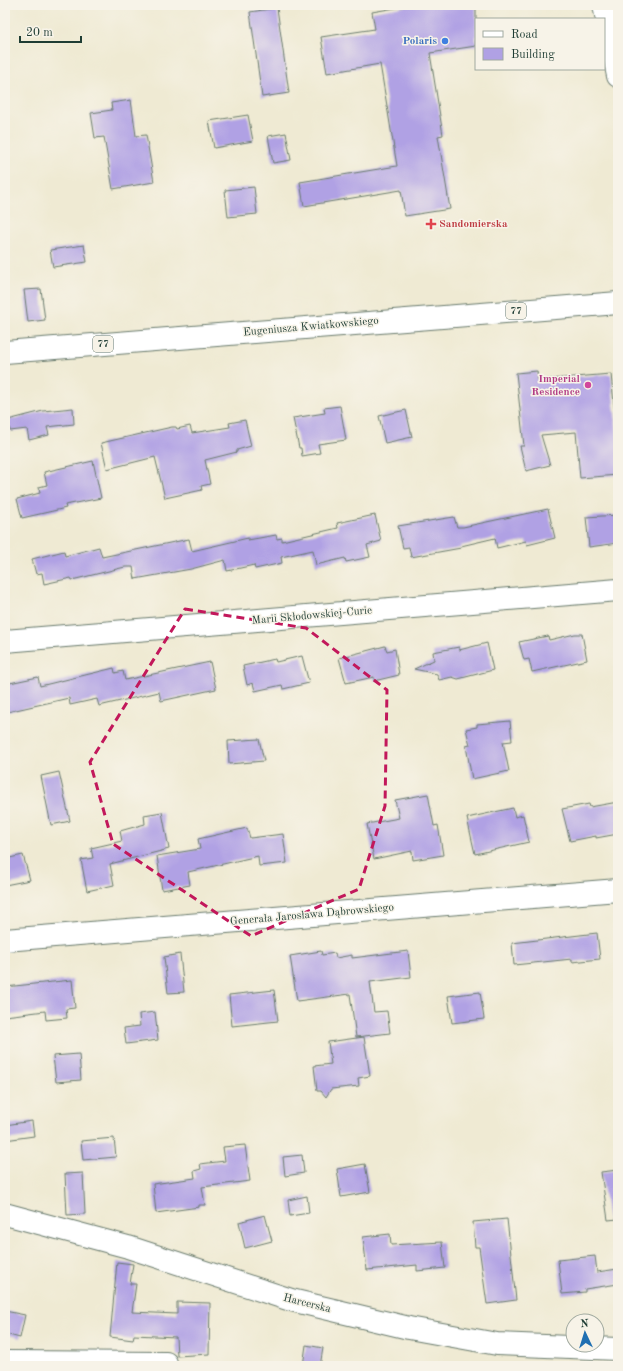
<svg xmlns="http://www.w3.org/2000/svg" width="623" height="1371" font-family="'Old Standard TT',serif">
<rect width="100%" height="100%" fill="#f7f3e8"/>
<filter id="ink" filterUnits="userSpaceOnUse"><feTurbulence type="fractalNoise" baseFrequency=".025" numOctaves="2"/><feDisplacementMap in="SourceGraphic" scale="8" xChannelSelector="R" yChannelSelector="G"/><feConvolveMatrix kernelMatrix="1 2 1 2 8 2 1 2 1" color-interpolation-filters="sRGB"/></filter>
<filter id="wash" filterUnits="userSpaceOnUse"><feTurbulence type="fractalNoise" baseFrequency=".012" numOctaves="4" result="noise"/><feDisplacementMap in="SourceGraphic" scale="16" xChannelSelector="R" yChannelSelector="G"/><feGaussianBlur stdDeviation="0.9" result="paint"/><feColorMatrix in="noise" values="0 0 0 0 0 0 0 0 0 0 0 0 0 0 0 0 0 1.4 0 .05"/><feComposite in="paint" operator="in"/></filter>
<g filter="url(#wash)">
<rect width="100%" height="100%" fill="#efead3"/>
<g id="blocks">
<g fill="#b0a1e4">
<polygon points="413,5 476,5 476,46 430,53 443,135 438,136 450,209 405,216 401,190 304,206 300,182 397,166 380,64 327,73 321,37 375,29 372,12"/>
<polygon points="277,8 289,93 262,97 250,12"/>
<polygon points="131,100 136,136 146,135 154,182 113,189 104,137 95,138 91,113 112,110 111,103"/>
<polygon points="248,115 253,141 214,148 209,121"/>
<polygon points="286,133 291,160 273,163 268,136"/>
<polygon points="254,187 257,214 228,217 225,190"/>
<polygon points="84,245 87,262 53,267 50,250"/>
<polygon points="41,289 45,320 28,322 24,290"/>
<polygon points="537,371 538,380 611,374 618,443 618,475 580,478 576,432 541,435 550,465 526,471 520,446 524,446 516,373"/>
<polygon points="340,406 346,440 318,444 320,453 302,456 301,448 299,448 293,418 325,413 324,408"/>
<polygon points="73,408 74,424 47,427 49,435 29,440 27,429 10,431 8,420 43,411"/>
<polygon points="406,410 412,437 385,443 379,416"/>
<polygon points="245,420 251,446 237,450 237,452 205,460 210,484 201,486 202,490 165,498 155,457 107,469 101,443 172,427 176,427 177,429 190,426 192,433 230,427 229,423"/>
<polygon points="93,461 101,498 65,505 66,508 22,518 17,499 40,493 39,487 47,485 44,472"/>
<polygon points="548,509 555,538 527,545 526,541 497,548 495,538 461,546 461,548 411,557 409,547 403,548 398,526 454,517 457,527 463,527"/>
<polygon points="375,515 381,541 367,545 370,557 346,562 345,558 316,565 313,550 281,557 282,563 255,569 254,565 227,571 225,560 191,569 135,579 133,567 125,567 72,580 71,578 44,584 42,573 36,574 32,559 64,551 65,556 99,547 102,557 189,539 192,551 248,538 248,540 276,535 277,539 282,538 282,541 338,528 337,523"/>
<polygon points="618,515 618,543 589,547 586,517"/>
<polygon points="575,634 582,634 587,660 532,672 529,659 524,660 519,642 548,636 549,640"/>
<polygon points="487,643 493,670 458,679 452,677 439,680 437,674 414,669 434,660 433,652 459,647 459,650"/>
<polygon points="385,646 387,651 395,649 399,675 374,681 374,677 346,683 339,658"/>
<polygon points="302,656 309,683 283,689 282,685 255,691 253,683 247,685 243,666 275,659 276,662"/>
<polygon points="210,662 216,689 161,701 159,692 99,706 97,699 70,705 69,698 7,712 5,702 5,684 38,677 40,686 114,668 115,673 123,671 125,680"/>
<polygon points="510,721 512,741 503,742 509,771 472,779 466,746 470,745 466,729 477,727 477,724"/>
<polygon points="259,739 264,761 229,764 228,741"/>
<polygon points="59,772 70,821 51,825 41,776"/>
<polygon points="428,794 434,826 438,825 443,855 413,860 412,851 374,859 367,824 399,818 395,800"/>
<polygon points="618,802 618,834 596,838 596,836 570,841 562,809 589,804 590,807"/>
<polygon points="513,808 515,817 523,815 529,842 475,854 467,818"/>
<polygon points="162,812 169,849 110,864 114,885 87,891 81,860 93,858 91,848 122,841 120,831 145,824 144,815"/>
<polygon points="247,828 250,838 283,834 287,863 259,866 258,856 188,872 190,885 162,890 157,856 200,849 198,839"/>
<polygon points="23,855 30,880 5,885 5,859"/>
<polygon points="597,933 600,959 572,962 572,959 514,965 512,943"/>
<polygon points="321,951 322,955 335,953 336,958 352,955 352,958 408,951 411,977 370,982 374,1012 387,1011 390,1033 356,1037 350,994 297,1001 290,956"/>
<polygon points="180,954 184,992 168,993 164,957"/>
<polygon points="72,980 75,1008 66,1009 67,1018 46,1020 45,1011 5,1016 5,987"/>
<polygon points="274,990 278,1021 232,1026 229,995"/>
<polygon points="480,992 484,1019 452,1023 448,996"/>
<polygon points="155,1012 158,1040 126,1044 124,1028 140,1026 139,1014"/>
<polygon points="364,1037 370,1076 358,1078 359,1086 331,1089 326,1097 321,1091 317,1091 314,1066 331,1064 328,1042"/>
<polygon points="79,1054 81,1080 56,1082 53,1056"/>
<polygon points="32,1121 34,1136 5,1140 5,1125"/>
<polygon points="114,1138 116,1157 83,1160 81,1141"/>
<polygon points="245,1145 250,1181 202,1187 205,1205 199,1205 199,1207 156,1213 153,1184 195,1178 194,1171 201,1169 200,1164 225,1161 223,1147"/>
<polygon points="302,1155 304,1173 285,1176 283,1157"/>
<polygon points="365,1164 370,1192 341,1197 337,1169"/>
<polygon points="618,1170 618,1219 608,1220 601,1172"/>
<polygon points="83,1173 85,1214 67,1215 65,1174"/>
<polygon points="307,1196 309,1213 290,1216 288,1200"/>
<polygon points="265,1215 272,1241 245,1248 239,1222"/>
<polygon points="507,1219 516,1300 487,1304 479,1247 475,1247 473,1222"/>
<polygon points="390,1234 391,1245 442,1242 445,1268 417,1271 417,1265 367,1270 363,1237"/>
<polygon points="595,1256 597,1272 618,1269 618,1284 585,1289 585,1292 562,1294 558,1260"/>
<polygon points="117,1262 133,1264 130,1284 136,1284 132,1312 177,1314 177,1302 210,1303 209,1354 177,1356 176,1337 134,1335 133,1340 110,1337"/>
<polygon points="5,1311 25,1315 20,1338 5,1334"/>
<polygon points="306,1345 323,1348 320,1366 303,1366"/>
</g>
</g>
</g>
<g filter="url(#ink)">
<use href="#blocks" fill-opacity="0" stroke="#687a6c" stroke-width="1"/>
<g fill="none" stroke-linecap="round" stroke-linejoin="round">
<g stroke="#687a6c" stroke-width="24">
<g id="minor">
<polyline points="604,5 618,76"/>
<polyline points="5,641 618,590"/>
<polyline points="5,940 618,890"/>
<polyline points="5,1214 128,1247 291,1300 409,1328 497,1344 618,1349"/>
<polyline points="5,1362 166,1363"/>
</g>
</g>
<g stroke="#687a6c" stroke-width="24">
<polyline id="major" points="5,352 618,303"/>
</g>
<use href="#minor" stroke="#fff" stroke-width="22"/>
<use href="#major" stroke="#fff" stroke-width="22"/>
</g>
</g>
<path fill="none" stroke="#c2185b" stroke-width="3" stroke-dasharray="8 5" stroke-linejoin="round" d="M185,609L306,628L387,690L385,806L359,889L251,936L113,844L90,762Z"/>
<circle fill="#3f7fe0" stroke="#f7f3e8" stroke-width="1.5" cx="445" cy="41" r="4"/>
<path fill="#e0444e" stroke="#f7f3e8" stroke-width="1.5" d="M429 218h4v4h4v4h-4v4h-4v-4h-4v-4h4z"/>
<circle fill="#d1479c" stroke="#f7f3e8" stroke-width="1.5" cx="588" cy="385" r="4"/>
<g text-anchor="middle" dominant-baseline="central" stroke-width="3" stroke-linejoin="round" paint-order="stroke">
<g fill="#f7f3e8" stroke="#60746a" stroke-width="1">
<rect x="506" y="303" width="20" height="16" rx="3"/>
<rect x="93" y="336" width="20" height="16" rx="3"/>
</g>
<g font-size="10" font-weight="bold" fill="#1f3d34">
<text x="516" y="311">77</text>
<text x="103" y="344">77</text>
</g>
<g font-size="11" font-weight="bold" fill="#366cbe" stroke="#f7f3e8" text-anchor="end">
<text x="437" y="41">Polaris</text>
</g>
<g font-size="11" font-weight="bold" fill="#be3a42" stroke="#f7f3e8" text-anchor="start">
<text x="439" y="224">Sandomierska</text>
</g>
<g font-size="11" fill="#1f3d34" stroke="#f7f3e8">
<text transform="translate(311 327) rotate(-5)">Eugeniusza Kwiatkowskiego</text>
<text transform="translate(312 616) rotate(-5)">Marii Skłodowskiej-Curie</text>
<text transform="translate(312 915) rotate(-5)">Generała Jarosława Dąbrowskiego</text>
<text transform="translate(307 1304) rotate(14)">Harcerska</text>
</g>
<g font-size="11" font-weight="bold" fill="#b23c85" stroke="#f7f3e8" text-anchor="end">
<text x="580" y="379">Imperial<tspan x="580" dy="13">Residence</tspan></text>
</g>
</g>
<rect width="623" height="1371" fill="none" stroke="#f7f3e8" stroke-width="20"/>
<rect x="475" y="18" width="130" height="52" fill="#f7f3e8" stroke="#a1aaa0"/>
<rect x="483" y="31" width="20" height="6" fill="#ffffff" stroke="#a1aaa0"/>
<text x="511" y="38" font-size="12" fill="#1f3d34">Road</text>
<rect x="483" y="48" width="20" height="12" fill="#b0a1e4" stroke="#a1aaa0"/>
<text x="511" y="58" font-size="12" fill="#1f3d34">Building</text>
<g transform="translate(585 1333) rotate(356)"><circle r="19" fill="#f7f3e8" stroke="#a1aaa0"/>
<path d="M0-3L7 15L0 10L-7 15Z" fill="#1f6fb2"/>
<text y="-6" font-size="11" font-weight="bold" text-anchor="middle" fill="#1f3d34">N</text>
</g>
<path d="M20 36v6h61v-6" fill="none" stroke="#1f3d34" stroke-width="2"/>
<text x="26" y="36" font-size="12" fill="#1f3d34" stroke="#f7f3e8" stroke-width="3" paint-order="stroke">20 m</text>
</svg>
